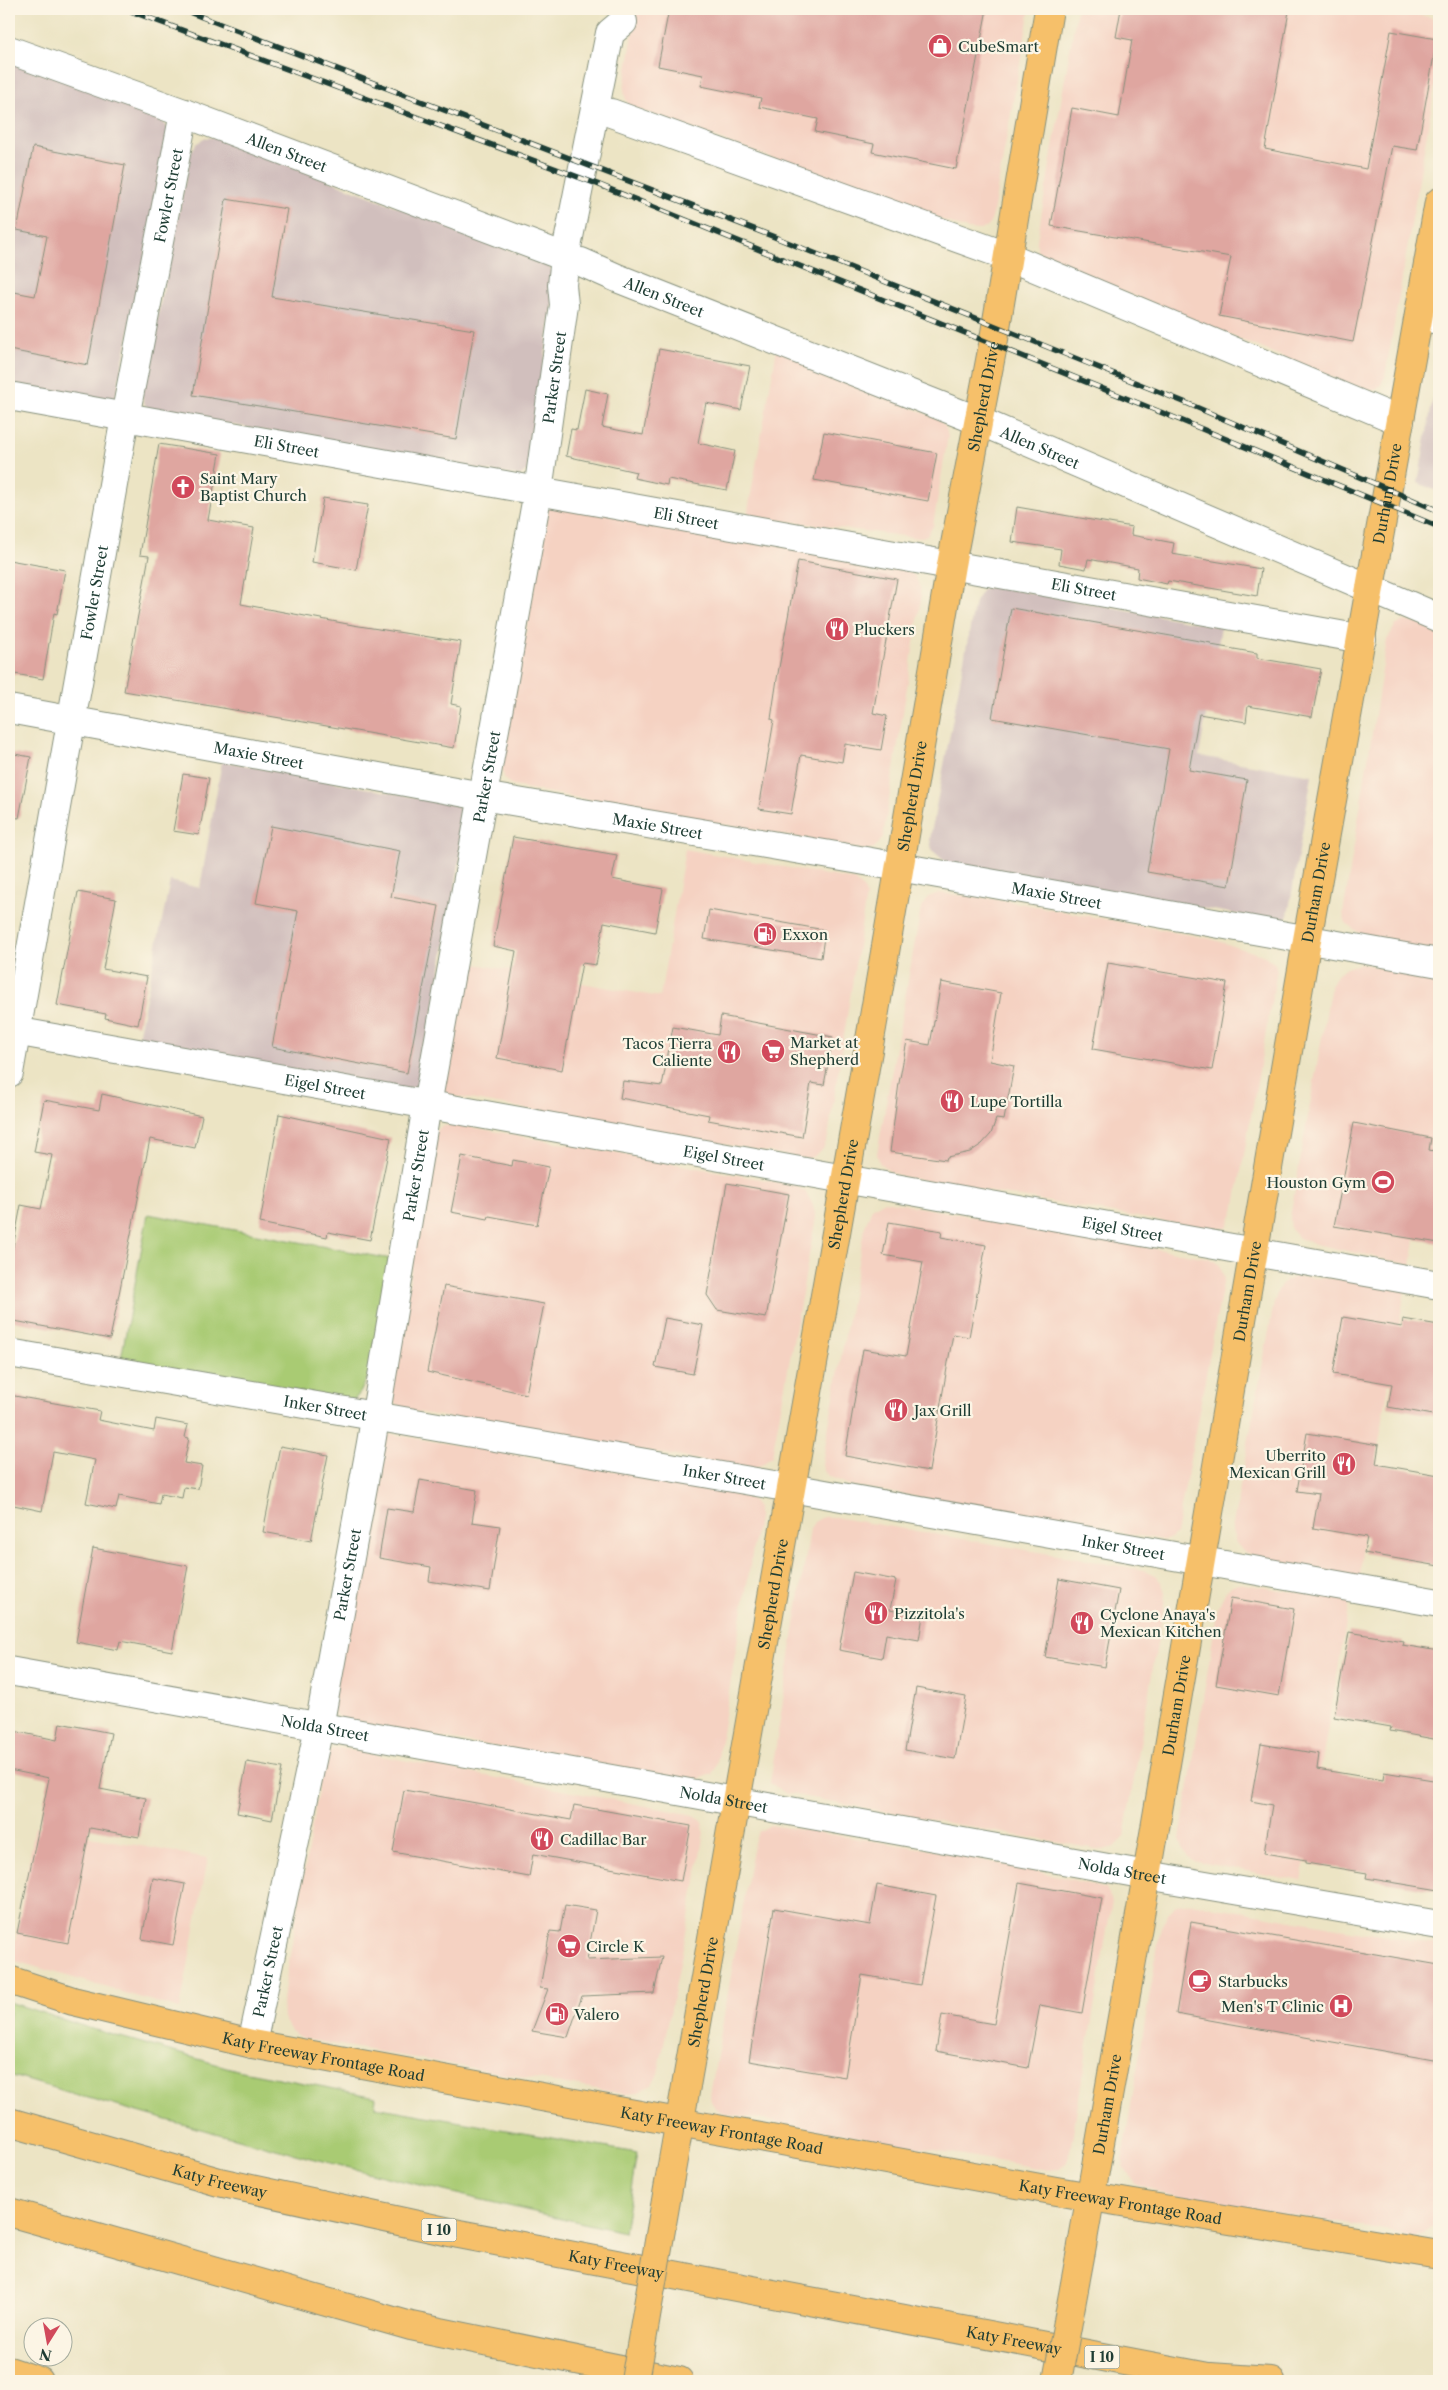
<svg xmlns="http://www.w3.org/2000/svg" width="1448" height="2390" font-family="'Libre Caslon Text',serif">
<rect width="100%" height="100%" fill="#fcf5e5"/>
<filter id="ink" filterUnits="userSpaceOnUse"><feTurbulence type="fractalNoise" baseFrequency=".02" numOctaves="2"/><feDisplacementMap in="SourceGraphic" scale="10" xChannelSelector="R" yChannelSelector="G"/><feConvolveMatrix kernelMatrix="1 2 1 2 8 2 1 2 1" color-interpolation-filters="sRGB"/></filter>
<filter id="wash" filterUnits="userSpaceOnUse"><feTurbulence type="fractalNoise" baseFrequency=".0096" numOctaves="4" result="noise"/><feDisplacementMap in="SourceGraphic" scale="20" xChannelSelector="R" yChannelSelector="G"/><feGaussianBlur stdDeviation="1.12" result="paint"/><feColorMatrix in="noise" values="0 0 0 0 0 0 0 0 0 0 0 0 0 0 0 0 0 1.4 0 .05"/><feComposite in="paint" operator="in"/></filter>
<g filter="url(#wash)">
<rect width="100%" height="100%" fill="#ece4c4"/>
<g fill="#f5d2c2">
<polygon points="637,9 1030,9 992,218 988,227 980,230 967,229 629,106 625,97 624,88"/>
<polygon points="1077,9 1383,9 1430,17 1439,24 1439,63 1385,377 1380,386 1375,390 1366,391 1044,259 1037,250 1037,240"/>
<polygon points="777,348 938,419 945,426 948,436 933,526 927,535 919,538 747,516"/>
<polygon points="549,503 903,568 915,576 920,587 921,600 883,837 879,843 874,848 865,850 513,786 505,780 502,770 504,754"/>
<polygon points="1404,621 1418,623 1439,631 1439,953 1364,937 1346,923 1343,914 1387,640 1395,626"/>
<polygon points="685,849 854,880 864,889 866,896 828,1137 823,1149 814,1156 807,1159 447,1095 442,1087 464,962 660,997"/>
<polygon points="939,893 1003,900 1211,939 1265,956 1275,964 1277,970 1234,1211 1227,1227 1212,1230 904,1177 892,1173 880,1164 877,1154 921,908 928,897"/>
<polygon points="1360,964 1439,977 1439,1092 1411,1265 1311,1243 1299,1238 1291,1229 1290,1218 1331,986 1337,975 1346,968"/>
<polygon points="454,1124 793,1185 805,1191 812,1203 816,1217 772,1456 763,1464 752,1469 405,1410 395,1403 391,1394 434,1133 441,1127"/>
<polygon points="884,1201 1209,1258 1220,1265 1224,1278 1176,1534 1171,1539 1163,1540 849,1485 828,1476 823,1470 822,1464 864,1229 872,1208"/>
<polygon points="1295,1277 1346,1279 1405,1290 1363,1536 1360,1579 1255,1556 1244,1552 1236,1543 1232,1530 1274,1303 1278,1290 1285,1281"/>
<polygon points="389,1434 737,1491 753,1501 758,1507 758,1518 717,1763 712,1774 695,1780 346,1722 336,1715 330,1706 381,1438"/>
<polygon points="823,1517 834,1517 1144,1570 1155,1575 1162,1583 1165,1593 1164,1604 1124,1837 1114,1847 1103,1850 1008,1834 785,1793 770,1783 810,1529 814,1522"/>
<polygon points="1238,1583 1350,1601 1301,1881 1193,1861 1184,1851 1180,1840 1218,1607 1225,1593 1231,1586"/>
<polygon points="339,1748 694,1815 702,1822 704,1831 694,1892 658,2074 652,2084 637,2093 625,2094 305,2039 291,2031 283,2018 282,2003 322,1767 325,1757 331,1750"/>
<polygon points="770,1825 939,1851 1059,1876 1106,1889 1112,1901 1070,2151 1067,2162 1060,2169 1049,2170 724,2113 715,2109 711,2102 710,2096 754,1843 758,1832"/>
<polygon points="35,1827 208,1858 180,2009 12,1960"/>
<polygon points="1192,1903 1439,1945 1439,2221 1424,2234 1414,2236 1159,2192 1134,2183 1125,2168 1122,2159 1161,1927 1168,1913 1177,1905"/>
</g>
<g fill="#d1bfbd">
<polygon points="9,58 157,115 171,132 115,399 102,402 9,384"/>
<polygon points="216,137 548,265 554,274 556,285 527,470 519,476 149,410 144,403 142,395 191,152 197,143 206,138"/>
<polygon points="1439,363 1439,492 1418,483"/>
<polygon points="992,586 1221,627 1199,756 1312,775 1288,915 1283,922 949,865 932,850 930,839 975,602 983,589"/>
<polygon points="222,761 455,805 466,812 466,825 421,1081 415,1087 403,1090 137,1042 170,881 200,888"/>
</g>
<g fill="#a9cb73" stroke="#648454">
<polygon points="148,1214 391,1259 368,1377 360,1393 354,1400 120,1364"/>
<path d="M9,2002L92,2029L237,2070L376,2097L375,2107L637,2153L624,2232C417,2187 212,2135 9,2075Z"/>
</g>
<g id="blocks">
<g fill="#dfa6a0">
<polygon points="669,9 987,9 956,169 872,152 874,144 815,132 818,119 759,107 761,98 701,86 703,75 658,66"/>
<polygon points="1121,9 1274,9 1289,11 1265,149 1366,169 1391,31 1437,39 1417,150 1392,146 1353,342 1219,316 1231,257 1051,226 1072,108 1119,117 1132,40 1116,37"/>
<polygon points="33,147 125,165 88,365 9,350 9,291 35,296 47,236 17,230"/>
<polygon points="226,199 287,209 272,297 474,330 456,439 193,395"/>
<polygon points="659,349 750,366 741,410 706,403 698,443 735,451 727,490 668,479 667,485 634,478 636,472 566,456 571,429 577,430 585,389 608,394 602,427 643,435"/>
<polygon points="824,432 937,453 928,501 814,480"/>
<polygon points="159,444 220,454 208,520 254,528 241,604 353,625 461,642 451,704 461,706 454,748 124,691 149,556 140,555"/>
<polygon points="323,498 368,505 356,570 312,562"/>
<polygon points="1017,507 1132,527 1131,535 1174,543 1172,554 1261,569 1257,596 1168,581 1167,584 1137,578 1138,568 1088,559 1086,569 1059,564 1061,549 1012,542"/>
<polygon points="9,560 65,570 57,614 54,613 43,679 9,673"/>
<polygon points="798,561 897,579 873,713 887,716 881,750 845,744 842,762 801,755 791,814 759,809 774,720 771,719 777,679"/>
<polygon points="1011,608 1211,643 1211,645 1257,653 1257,658 1321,669 1312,717 1248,706 1246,722 1199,714 1189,770 1247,780 1229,886 1147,872 1169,749 992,718"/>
<polygon points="9,753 31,757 19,818 9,817"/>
<polygon points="183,774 209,778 199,835 173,831"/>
<polygon points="271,826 400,851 391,897 439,906 407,1073 272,1047 298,911 256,903"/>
<polygon points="513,837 617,855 612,879 663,889 655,932 604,922 596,965 582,963 562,1070 497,1058 516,951 493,946"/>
<polygon points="78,892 116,899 103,969 147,977 138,1025 105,1018 106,1014 57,1005"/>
<polygon points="709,910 825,930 821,958 704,939"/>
<polygon points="1108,963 1227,983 1212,1070 1093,1049"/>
<polygon points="941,982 1001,993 990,1061 1014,1066 1004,1120 996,1119 991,1134 982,1144 970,1152 947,1157 946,1160 890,1152 899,1083 907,1041 930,1045"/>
<polygon points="721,1016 833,1037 824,1085 811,1083 802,1137 708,1120 709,1115 620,1098 623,1081 662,1086 673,1027 718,1035"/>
<polygon points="102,1094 202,1116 195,1148 150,1139 110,1339 9,1320 9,1268 21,1205 41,1209 52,1155 34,1152 44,1100 99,1110"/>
<polygon points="279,1114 391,1138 370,1240 328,1232 327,1237 260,1223"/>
<polygon points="1354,1123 1431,1138 1429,1150 1439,1152 1439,1243 1334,1226"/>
<polygon points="462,1156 512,1166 513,1160 549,1167 537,1225 489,1216 488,1219 451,1212"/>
<polygon points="727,1183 789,1194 766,1318 717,1310 707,1295"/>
<polygon points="889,1222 942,1231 941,1237 986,1245 969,1337 953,1334 929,1471 845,1456 863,1349 906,1356 923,1262 883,1255"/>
<polygon points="444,1286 544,1304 526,1394 427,1372"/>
<polygon points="1343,1317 1402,1327 1403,1319 1439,1325 1439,1416 1388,1407 1392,1384 1333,1374"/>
<polygon points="665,1318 703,1325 693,1374 655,1367"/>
<polygon points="9,1395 100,1411 98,1420 154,1431 156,1419 188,1425 185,1437 189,1438 184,1463 202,1466 198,1489 184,1487 182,1498 161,1494 159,1504 119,1496 116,1509 86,1503 95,1460 53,1452 42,1511 9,1504"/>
<polygon points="1307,1433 1379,1445 1376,1464 1439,1475 1439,1566 1364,1553 1367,1537 1313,1528 1319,1494 1297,1491"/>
<polygon points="280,1446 328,1455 311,1541 263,1532"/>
<polygon points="420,1480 477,1490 472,1522 500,1526 490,1591 429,1581 431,1567 379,1558 387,1508 414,1512"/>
<polygon points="93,1548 188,1566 172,1651 120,1641 118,1650 76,1642"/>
<polygon points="853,1572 896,1580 890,1610 923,1616 919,1640 886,1634 882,1658 839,1650"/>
<polygon points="1059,1579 1119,1590 1105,1667 1045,1657"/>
<polygon points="1231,1598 1294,1609 1279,1696 1216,1685"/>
<polygon points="1349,1632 1403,1641 1402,1645 1439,1651 1439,1740 1390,1731 1391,1727 1334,1717"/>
<polygon points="916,1688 966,1697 955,1759 905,1750"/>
<polygon points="60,1723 111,1733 100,1789 146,1798 139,1837 90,1828 68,1943 17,1933 49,1778 9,1770 9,1730 57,1740"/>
<polygon points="1261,1744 1319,1754 1317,1769 1383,1780 1384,1772 1439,1781 1439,1890 1366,1878 1367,1873 1306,1863 1306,1860 1264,1853 1272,1805 1251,1801"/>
<polygon points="247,1762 282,1768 272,1820 237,1813"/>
<polygon points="404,1790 571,1820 574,1805 691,1826 681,1881 533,1854 529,1877 393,1852"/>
<polygon points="153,1878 185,1884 173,1945 142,1939"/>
<polygon points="1019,1883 1102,1898 1082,2013 1040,2005 1028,2068 936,2051 942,2015 994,2024"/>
<polygon points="877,1885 936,1896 920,1985 862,1975 845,2077 749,2061 774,1908 870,1925"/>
<polygon points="565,1905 596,1910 587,1960 662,1957 654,1993 582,1996 568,2037 532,2031 548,1989 540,1988 550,1931 560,1932"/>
<polygon points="1191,1922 1439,1965 1439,2061 1176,2014"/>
</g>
</g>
</g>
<g filter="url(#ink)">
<use href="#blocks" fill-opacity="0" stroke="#86907c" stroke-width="1"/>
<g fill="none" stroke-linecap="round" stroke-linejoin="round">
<g stroke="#86907c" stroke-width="30">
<g id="minor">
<path id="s1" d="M9,50L184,113L565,257"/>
<polyline points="611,113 1007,256 1400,421"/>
<path id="s2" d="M581,262L617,278L979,421L1439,618"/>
<polyline points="1419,316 1439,320"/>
<path id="s3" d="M9,396L1362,639"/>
<path id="s4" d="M9,709L482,796L854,859L1439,963"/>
<path id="s5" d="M9,1030L1439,1285"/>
<path id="s6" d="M9,1073L125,417L184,113"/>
<path id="s7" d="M9,1353L791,1488L1439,1603"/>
<path id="s8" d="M9,1671L1147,1875L1439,1925"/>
<path id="s9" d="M252,2044L319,1727L371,1443L427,1105L538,491L564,305L562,285L565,257L610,33L623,22"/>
</g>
</g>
<g stroke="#86907c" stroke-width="30">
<g id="major">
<path id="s10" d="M9,1980L73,2001L252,2044L1056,2191L1439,2255"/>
<path id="s11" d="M670,2177L875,1011L951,565L993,345L1049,9"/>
<path id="s12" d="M1081,2251L1147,1875L1307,940L1439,202"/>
<polyline points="9,2371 39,2381"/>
</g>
</g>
<g stroke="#86907c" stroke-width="30">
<g id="highway">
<path id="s13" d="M9,2122L219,2182L459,2234L1229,2381"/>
<polyline points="9,2212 411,2326 679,2381"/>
<polyline points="1210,2377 1271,2381"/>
</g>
</g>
<use href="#minor" stroke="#fff" stroke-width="28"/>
<use href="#major" stroke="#f6c06b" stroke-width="28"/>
<use href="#highway" stroke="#f6c06b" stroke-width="28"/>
<g stroke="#1f3d34" stroke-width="5.5">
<g id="rail">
<polyline points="125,9 597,184 1185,422 1439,527"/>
<polyline points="181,9 772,236 1184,402 1439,511"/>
</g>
</g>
<use href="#rail" stroke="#fcf5e5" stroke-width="4" stroke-dasharray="11" stroke-linecap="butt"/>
<g stroke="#86907c" stroke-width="30" stroke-linecap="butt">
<g id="major-bridge">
<polyline points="635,2381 670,2177"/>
<polyline points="1057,2381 1081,2251"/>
</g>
</g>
<use href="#major-bridge" stroke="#f6c06b" stroke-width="28"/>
</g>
</g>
<defs>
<g id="shop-disc" transform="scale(1.25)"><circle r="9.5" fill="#d1495b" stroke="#fcf5e5"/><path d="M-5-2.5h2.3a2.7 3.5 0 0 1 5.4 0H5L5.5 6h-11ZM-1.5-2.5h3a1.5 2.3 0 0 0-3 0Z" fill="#fff"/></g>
<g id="church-disc" transform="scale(1.25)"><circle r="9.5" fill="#d1495b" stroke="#fcf5e5"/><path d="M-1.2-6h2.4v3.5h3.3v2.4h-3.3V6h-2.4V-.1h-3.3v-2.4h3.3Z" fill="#fff"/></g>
<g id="restaurant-disc" transform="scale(1.25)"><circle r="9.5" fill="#d1495b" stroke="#fcf5e5"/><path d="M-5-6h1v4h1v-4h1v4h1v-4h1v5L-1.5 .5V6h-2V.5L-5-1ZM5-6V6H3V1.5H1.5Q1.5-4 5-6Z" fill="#fff"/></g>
<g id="fuel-disc" transform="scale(1.25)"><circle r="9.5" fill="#d1495b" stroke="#fcf5e5"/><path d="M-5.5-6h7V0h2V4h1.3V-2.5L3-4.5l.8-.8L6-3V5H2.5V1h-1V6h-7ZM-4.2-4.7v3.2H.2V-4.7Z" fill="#fff"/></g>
<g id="supermarket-disc" transform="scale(1.25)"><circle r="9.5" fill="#d1495b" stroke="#fcf5e5"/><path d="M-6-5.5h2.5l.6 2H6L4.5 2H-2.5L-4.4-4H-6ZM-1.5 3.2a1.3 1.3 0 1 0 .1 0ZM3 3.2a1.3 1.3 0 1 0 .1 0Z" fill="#fff"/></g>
<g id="stadium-disc" transform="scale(1.25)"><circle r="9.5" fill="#d1495b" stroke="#fcf5e5"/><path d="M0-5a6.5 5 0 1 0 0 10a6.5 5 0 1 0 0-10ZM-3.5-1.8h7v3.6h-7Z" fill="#fff"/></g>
<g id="cafe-disc" transform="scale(1.25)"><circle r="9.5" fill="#d1495b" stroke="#fcf5e5"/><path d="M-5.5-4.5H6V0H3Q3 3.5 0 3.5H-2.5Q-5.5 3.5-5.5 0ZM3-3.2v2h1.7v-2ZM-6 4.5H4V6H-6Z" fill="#fff"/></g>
<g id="hospital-disc" transform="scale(1.25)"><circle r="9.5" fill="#d1495b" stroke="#fcf5e5"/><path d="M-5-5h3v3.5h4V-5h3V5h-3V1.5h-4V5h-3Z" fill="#fff"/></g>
</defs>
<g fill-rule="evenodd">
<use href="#shop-disc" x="940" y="46"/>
<use href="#church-disc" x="183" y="487"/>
<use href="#restaurant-disc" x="837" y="629"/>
<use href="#fuel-disc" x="765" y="934"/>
<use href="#supermarket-disc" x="773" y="1051"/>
<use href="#restaurant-disc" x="729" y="1052"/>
<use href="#restaurant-disc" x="952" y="1101"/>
<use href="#stadium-disc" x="1383" y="1182"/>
<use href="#restaurant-disc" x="896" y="1410"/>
<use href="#restaurant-disc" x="1344" y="1464"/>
<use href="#restaurant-disc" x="876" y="1613"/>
<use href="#restaurant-disc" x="1082" y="1623"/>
<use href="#restaurant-disc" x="542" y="1839"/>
<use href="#supermarket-disc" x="569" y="1946"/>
<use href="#cafe-disc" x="1200" y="1981"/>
<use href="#hospital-disc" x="1341" y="2006"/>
<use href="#fuel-disc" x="557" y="2014"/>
</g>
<g text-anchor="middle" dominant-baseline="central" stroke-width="4.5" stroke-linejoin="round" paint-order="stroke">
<g fill="#fcf5e5" stroke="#617469" stroke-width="1">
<rect x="421.5" y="2218.5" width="35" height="23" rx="4"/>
<rect x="1084.5" y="2345.5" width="35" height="23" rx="4"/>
</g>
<g font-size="14" font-weight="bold" fill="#1f3d34">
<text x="439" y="2230">I 10</text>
<text x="1102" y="2357">I 10</text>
</g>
<g font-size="15" fill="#1f3d34" stroke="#fcf5e5" text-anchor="start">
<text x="958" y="46">CubeSmart</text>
<text x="200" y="478">Saint Mary<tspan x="200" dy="17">Baptist Church</tspan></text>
<text x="854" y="629">Pluckers</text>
<text x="782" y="934">Exxon</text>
<text x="790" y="1042">Market at<tspan x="790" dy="17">Shepherd</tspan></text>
<text x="712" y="1043" text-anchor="end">Tacos Tierra<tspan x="712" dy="17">Caliente</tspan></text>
<text x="970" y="1101">Lupe Tortilla</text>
<text x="1366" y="1182" text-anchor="end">Houston Gym</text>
<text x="914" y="1410">Jax Grill</text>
<text x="1326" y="1455" text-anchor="end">Uberrito<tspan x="1326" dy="17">Mexican Grill</tspan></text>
<text x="894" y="1613">Pizzitola's</text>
<text x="1100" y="1614">Cyclone Anaya's<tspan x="1100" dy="17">Mexican Kitchen</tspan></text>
<text x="560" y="1839">Cadillac Bar</text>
<text x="586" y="1946">Circle K</text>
<text x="1218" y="1981">Starbucks</text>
<text x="1324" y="2006" text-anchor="end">Men's T Clinic</text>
<text x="574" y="2014">Valero</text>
</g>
<g font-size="15" fill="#1f3d34" stroke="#fcf5e5">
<text stroke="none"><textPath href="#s1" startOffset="296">Allen Street</textPath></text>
<text stroke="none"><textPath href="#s6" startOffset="892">Fowler Street</textPath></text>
<text stroke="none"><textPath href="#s2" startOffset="90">Allen Street</textPath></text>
<text stroke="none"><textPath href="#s9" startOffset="1694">Parker Street</textPath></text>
<text stroke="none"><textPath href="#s11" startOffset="1808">Shepherd Drive</textPath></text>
<text stroke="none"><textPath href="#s3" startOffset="282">Eli Street</textPath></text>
<text stroke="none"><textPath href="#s2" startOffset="495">Allen Street</textPath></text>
<text stroke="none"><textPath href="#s12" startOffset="1784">Durham Drive</textPath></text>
<text stroke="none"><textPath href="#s3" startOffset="688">Eli Street</textPath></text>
<text stroke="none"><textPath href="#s3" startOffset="1092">Eli Street</textPath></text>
<text stroke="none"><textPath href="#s6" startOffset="488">Fowler Street</textPath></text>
<text stroke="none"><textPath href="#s4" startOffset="254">Maxie Street</textPath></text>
<text stroke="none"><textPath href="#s9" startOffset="1289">Parker Street</textPath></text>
<text stroke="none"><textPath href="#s11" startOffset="1402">Shepherd Drive</textPath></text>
<text stroke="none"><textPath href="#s4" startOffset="659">Maxie Street</textPath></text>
<text stroke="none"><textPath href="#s12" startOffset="1379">Durham Drive</textPath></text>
<text stroke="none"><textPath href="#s4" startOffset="1064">Maxie Street</textPath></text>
<text stroke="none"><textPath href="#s5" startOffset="321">Eigel Street</textPath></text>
<text stroke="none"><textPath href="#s5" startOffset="726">Eigel Street</textPath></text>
<text stroke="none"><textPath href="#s9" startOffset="884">Parker Street</textPath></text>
<text stroke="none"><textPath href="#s11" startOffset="998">Shepherd Drive</textPath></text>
<text stroke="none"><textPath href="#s5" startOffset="1131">Eigel Street</textPath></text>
<text stroke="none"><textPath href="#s12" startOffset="974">Durham Drive</textPath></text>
<text stroke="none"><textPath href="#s7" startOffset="321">Inker Street</textPath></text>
<text stroke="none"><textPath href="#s7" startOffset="726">Inker Street</textPath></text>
<text stroke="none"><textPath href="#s7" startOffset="1131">Inker Street</textPath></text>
<text stroke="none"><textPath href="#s9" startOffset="479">Parker Street</textPath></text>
<text stroke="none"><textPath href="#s11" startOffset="592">Shepherd Drive</textPath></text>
<text stroke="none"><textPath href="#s12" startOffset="554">Durham Drive</textPath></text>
<text stroke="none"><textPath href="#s8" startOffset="321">Nolda Street</textPath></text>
<text stroke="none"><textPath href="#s8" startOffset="726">Nolda Street</textPath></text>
<text stroke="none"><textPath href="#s8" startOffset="1131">Nolda Street</textPath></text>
<text stroke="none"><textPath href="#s9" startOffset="74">Parker Street</textPath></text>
<text stroke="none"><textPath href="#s11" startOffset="188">Shepherd Drive</textPath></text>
<text stroke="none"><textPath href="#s10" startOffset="324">Katy Freeway Frontage Road</textPath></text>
<text stroke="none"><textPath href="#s12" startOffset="149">Durham Drive</textPath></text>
<text stroke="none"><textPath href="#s10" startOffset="729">Katy Freeway Frontage Road</textPath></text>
<text stroke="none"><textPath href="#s13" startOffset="219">Katy Freeway</textPath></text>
<text stroke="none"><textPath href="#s10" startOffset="1134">Katy Freeway Frontage Road</textPath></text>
<text stroke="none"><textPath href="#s13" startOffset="624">Katy Freeway</textPath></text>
<text stroke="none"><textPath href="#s13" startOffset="1029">Katy Freeway</textPath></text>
</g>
</g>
<rect width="1448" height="2390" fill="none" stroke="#fcf5e5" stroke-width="30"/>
<g transform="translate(48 2342) rotate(191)"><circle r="24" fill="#fcf5e5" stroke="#a4ab9e"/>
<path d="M0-4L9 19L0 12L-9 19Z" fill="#d1495b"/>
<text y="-8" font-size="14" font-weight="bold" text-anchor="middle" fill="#1f3d34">N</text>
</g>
</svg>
